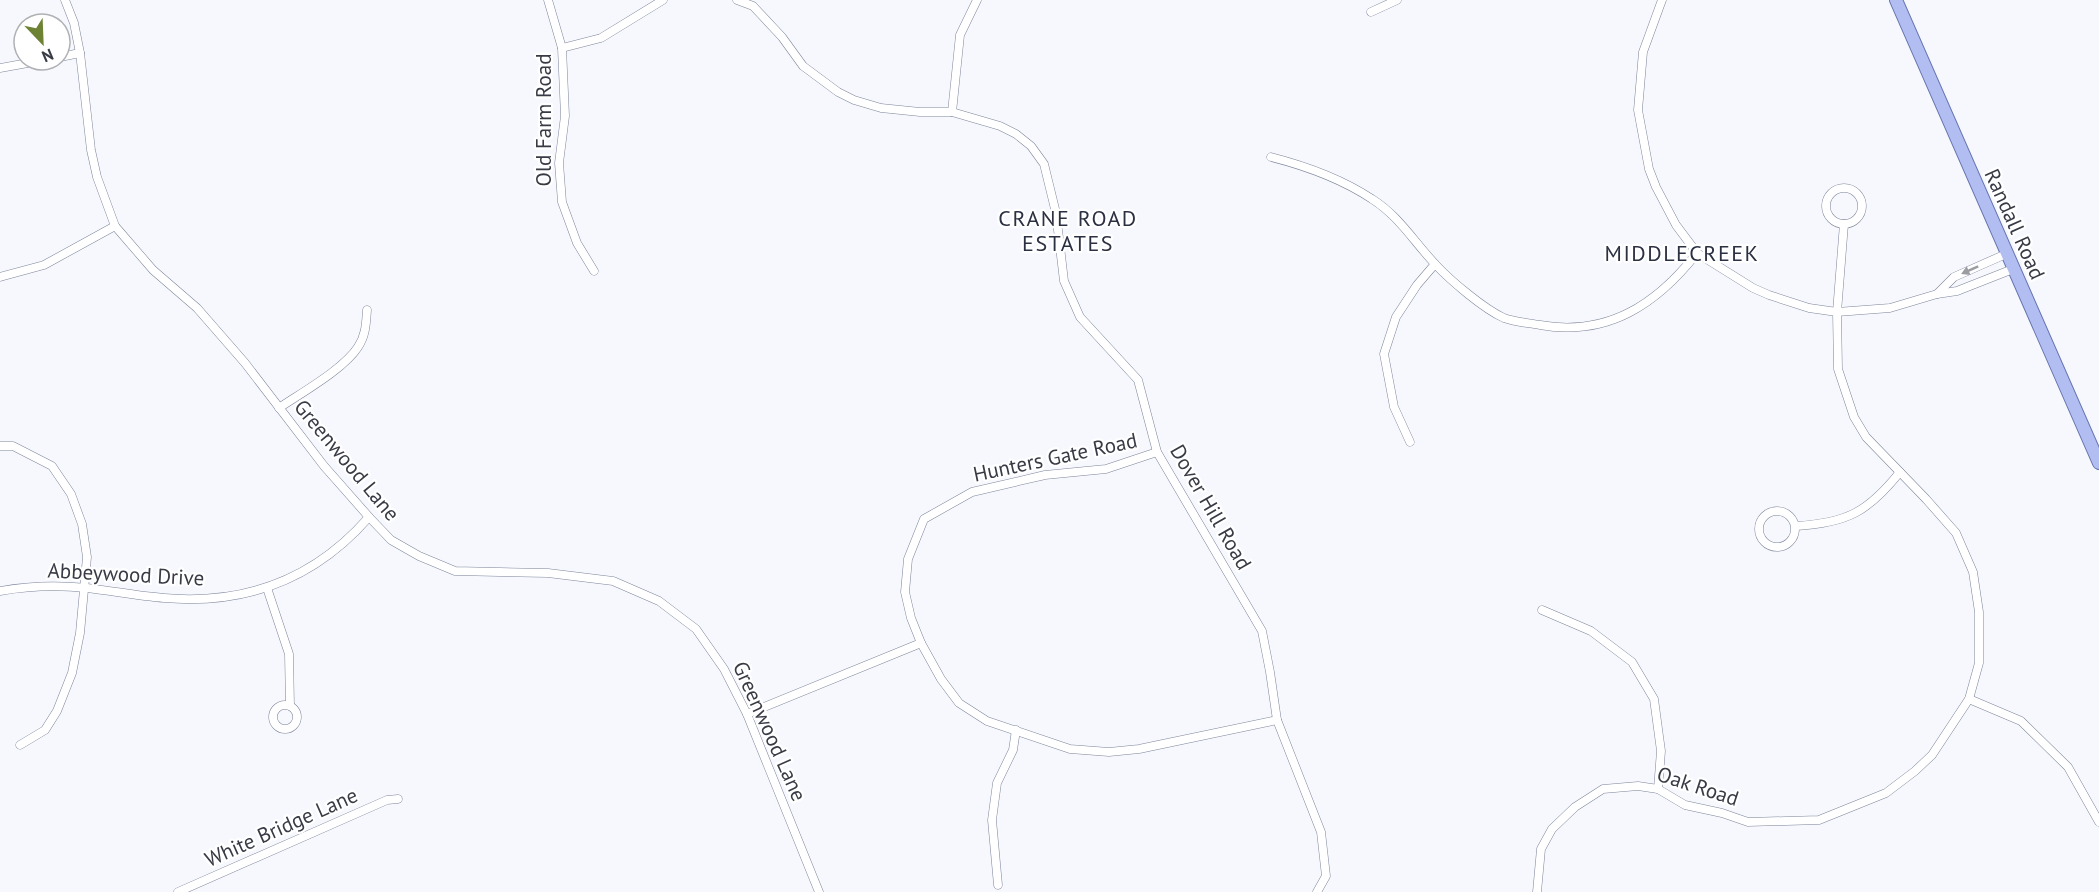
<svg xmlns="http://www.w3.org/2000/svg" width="2099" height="892" font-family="'PT Sans',sans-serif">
<rect width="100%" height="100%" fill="#f6f8fd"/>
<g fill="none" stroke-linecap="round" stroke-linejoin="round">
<g stroke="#7e859b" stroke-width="9">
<g id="street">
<polyline points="65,0 74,23 80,53 91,150 97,177 115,226 153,270 197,308 245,363 324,466 369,517 391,540 419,556 455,571 548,573 613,581 659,601 696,629 724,669 747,714 819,892"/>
<polyline points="548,0 562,48 565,116 559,163 562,202 577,243 594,271"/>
<polyline points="737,0 753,6 782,37 803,66 838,92 854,100 881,108 920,112 952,112 1000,126 1016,134 1031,146 1044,164 1056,213 1064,281 1080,317 1138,380 1157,452 1262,631 1270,672 1277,720 1321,832 1326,876 1317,892"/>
<polyline points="1662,0 1643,52 1638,110 1649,169 1656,187 1676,225 1697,253 1753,288 1769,295 1809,308 1837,312 1890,308 1937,294 1957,291 2013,269"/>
<polyline points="1371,12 1397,0"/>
<polyline points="562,48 601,38 663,0"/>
<polyline points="60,57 80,53"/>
<polyline points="0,68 44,60"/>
<polyline points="952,112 960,35 977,0"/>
<path d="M1271,157C1306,166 1342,179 1372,199C1399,216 1414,242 1436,265C1451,281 1484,309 1504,318C1515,322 1529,323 1540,325C1608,337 1657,304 1697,253"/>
<circle cx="1844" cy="206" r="18"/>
<polyline points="0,277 44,265 115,226"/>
<polyline points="1937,294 1954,277 2006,254"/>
<path d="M279,408C301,393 344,369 358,347C366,335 366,323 367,310"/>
<polyline points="1410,442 1394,407 1384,354 1396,317 1417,285 1435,264"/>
<polyline points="0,446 13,446 52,466 71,494 82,524 87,557 80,633 72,673 57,711 45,730 20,745"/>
<polyline points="1157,452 1106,469 1045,475 972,492 924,519 908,559 905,592 911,618 921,643 941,679 959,703 987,721 1070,749 1109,752 1139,749 1277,720"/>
<circle cx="1777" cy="529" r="18"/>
<path d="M1796,526C1847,523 1868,512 1900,472"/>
<polyline points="267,588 289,654 290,706"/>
<path d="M0,591C28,586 58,585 87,588C113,591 138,596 164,598C245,605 315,579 369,517"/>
<polyline points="1542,610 1591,631 1632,662 1654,699 1661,751 1658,789"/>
<polyline points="1969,699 2021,721 2068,767 2099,822"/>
<circle cx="285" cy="717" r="12"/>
<polyline points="747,714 921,643"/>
<polyline points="998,885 992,820 997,783 1013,750 1016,730"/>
<polyline points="178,892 387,800 398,799"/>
<polyline points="1537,892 1541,849 1552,829 1575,807 1603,789 1638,786 1658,789 1685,805 1722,813 1748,822 1819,820 1886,793 1915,771 1932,755 1969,699 1979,663 1979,612 1973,572 1956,533 1926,499 1866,437 1854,417 1838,369 1837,312 1844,224"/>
</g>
</g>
<g stroke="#6674af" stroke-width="14">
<polyline id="primary" points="1896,0 2099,463"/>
</g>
<use href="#street" stroke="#fff" stroke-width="8"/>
<use href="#primary" stroke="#b2bef1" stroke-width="12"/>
</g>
<defs><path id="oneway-solid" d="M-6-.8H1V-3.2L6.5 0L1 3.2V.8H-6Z" transform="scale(1.5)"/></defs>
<use fill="#9c9da2" href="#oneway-solid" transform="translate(1970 270) rotate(156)"/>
<g text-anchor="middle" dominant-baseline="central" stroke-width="4.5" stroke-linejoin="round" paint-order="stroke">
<g font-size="21" fill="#383b45" stroke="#fff">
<text transform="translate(543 120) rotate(-90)">Old Farm Road</text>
<text transform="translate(2015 224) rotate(66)">Randall Road</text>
<text transform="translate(1055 457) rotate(-12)">Hunters Gate Road</text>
<text transform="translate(347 460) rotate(50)">Greenwood Lane</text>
<text transform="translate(1211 507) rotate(60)">Dover Hill Road</text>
<text transform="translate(126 574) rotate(3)">Abbeywood Drive</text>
<text transform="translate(770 731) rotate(66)">Greenwood Lane</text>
<text transform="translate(1698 786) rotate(18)">Oak Road</text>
<text transform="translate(281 827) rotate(-24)">White Bridge Lane</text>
</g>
<g font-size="22" letter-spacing="1.5" fill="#2b3042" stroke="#fff">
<text x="1068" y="218">CRANE ROAD<tspan x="1068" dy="25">ESTATES</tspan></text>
<text x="1682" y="253">MIDDLECREEK</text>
</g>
</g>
<g transform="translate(42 42) rotate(157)"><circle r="28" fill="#ffffff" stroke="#afb1b5" stroke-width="1.5"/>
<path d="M0-4.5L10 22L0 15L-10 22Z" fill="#6d8233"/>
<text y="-9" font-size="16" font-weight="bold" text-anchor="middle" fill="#383b45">N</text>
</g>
</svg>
